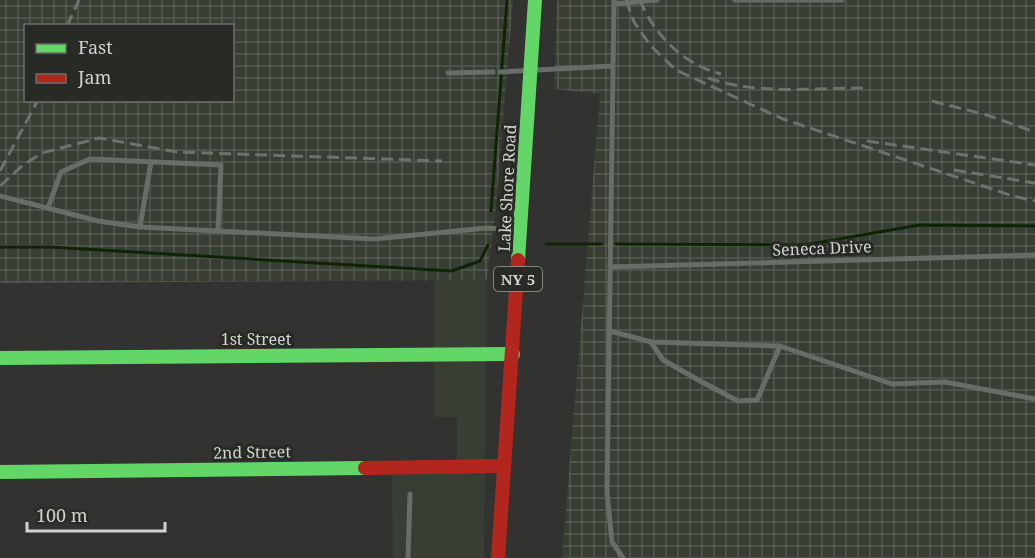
<svg xmlns="http://www.w3.org/2000/svg" width="1035" height="558" font-family="'Noto Serif',serif">
<defs>
<pattern id="industrial-grid" width="8" height="8" patternUnits="userSpaceOnUse" patternTransform="scale(1.5)"><rect width="8" height="8" fill="#393e35"/><path d="M0 4h8M4 0v8" fill="none" stroke="#555951"/></pattern>
</defs>
<rect width="100%" height="100%" fill="#323331"/>
<polygon fill="#393e35" points="434,279 487,280 484,558 393,558 392,468 457,467 457,417 434,417"/>
<g fill="url(#industrial-grid)" fill-rule="evenodd">
<path d="M0,0H513L496,207L487,280L0,283ZM26,26H232V100H26Z"/>
<polygon points="557,0 1035,0 1035,558 562,558 600,94 554,89"/>
</g>
<g fill="none" stroke-linecap="round" stroke-linejoin="round">
<g stroke="#0f2404" stroke-width="3">
<polyline points="491,211 507,0"/>
<polyline points="546,244 602,244"/>
<polyline points="616,244 805,245 919,225 1035,226"/>
<polyline points="0,247 50,247 452,271 480,261 488,245"/>
</g>
<g stroke="#686d66" stroke-width="5">
<polyline points="614,0 607,492 612,542 623,558"/>
<polyline points="735,0 842,0"/>
<polyline points="614,4 657,0"/>
<polyline points="500,72 613,66"/>
<polyline points="448,73 493,72"/>
<polyline points="0,196 98,221 140,227 374,239 487,228 516,230"/>
<polyline points="48,208 61,172 90,159 221,165 218,231"/>
<polyline points="140,227 151,162"/>
<polyline points="610,267 1035,255"/>
<polyline points="610,331 651,342 780,346 892,384 945,382 1035,399"/>
<polyline points="651,342 663,360 702,382 738,401 757,400 780,346"/>
<polyline points="408,558 410,494"/>
</g>
<g stroke="#63d668" stroke-width="14">
<polyline points="518,260 535,0"/>
<polyline points="0,358 513,354"/>
<polyline points="0,472 365,468"/>
</g>
<g stroke="#b3261e" stroke-width="14">
<polyline points="365,468 504,466"/>
<polyline points="498,558 518,260"/>
</g>
<g stroke="#6e716c" stroke-width="3" stroke-dasharray="12 6" stroke-linecap="butt">
<polyline points="626,0 634,22 650,45 676,70 783,119 1013,196 1035,201"/>
<path d="M640,0C654,35 683,64 721,74"/>
<polyline points="67,26 79,0"/>
<path d="M708,78C756,95 813,88 864,88"/>
<polyline points="932,101 987,115 1035,132"/>
<polyline points="867,141 1035,165"/>
<polyline points="954,170 1035,183"/>
<polyline points="0,171 38,100"/>
<polyline points="0,186 22,166 42,153 99,138 177,152 442,161"/>
</g>
</g>
<g text-anchor="middle" dominant-baseline="central" stroke-width="6" stroke-linejoin="round" paint-order="stroke">
<rect fill="#282a26" stroke="#9ea09d" stroke-width="1.5" x="494" y="267" width="48" height="24" rx="4.5"/>
<g font-size="15" font-weight="bold" fill="#d1d3d0">
<text x="518" y="279">NY 5</text>
</g>
<g font-size="16" fill="#d1d3d0" stroke="#282a26">
<text transform="translate(507 188) rotate(-87)">Lake Shore Road</text>
<text transform="translate(822 248) rotate(-2)">Seneca Drive</text>
<text x="256" y="339">1st Street</text>
<text transform="translate(252 452) rotate(-1)">2nd Street</text>
</g>
</g>
<rect x="24" y="24" width="210" height="78" fill="#282a26" stroke="#6c6e6a" stroke-width="1.5"/>
<rect x="36" y="44" width="30" height="9" fill="#63d668" stroke="#6c6e6a" stroke-width="1.5"/>
<text x="78" y="54" font-size="18" fill="#d1d3d0">Fast</text>
<rect x="36" y="74" width="30" height="9" fill="#b3261e" stroke="#6c6e6a" stroke-width="1.5"/>
<text x="78" y="84" font-size="18" fill="#d1d3d0">Jam</text>
<path d="M27 522v9h138v-9" fill="none" stroke="#d1d3d0" stroke-width="3"/>
<text x="36" y="522" font-size="18" fill="#d1d3d0" stroke="#282a26" stroke-width="4.5" paint-order="stroke">100 m</text>
</svg>
